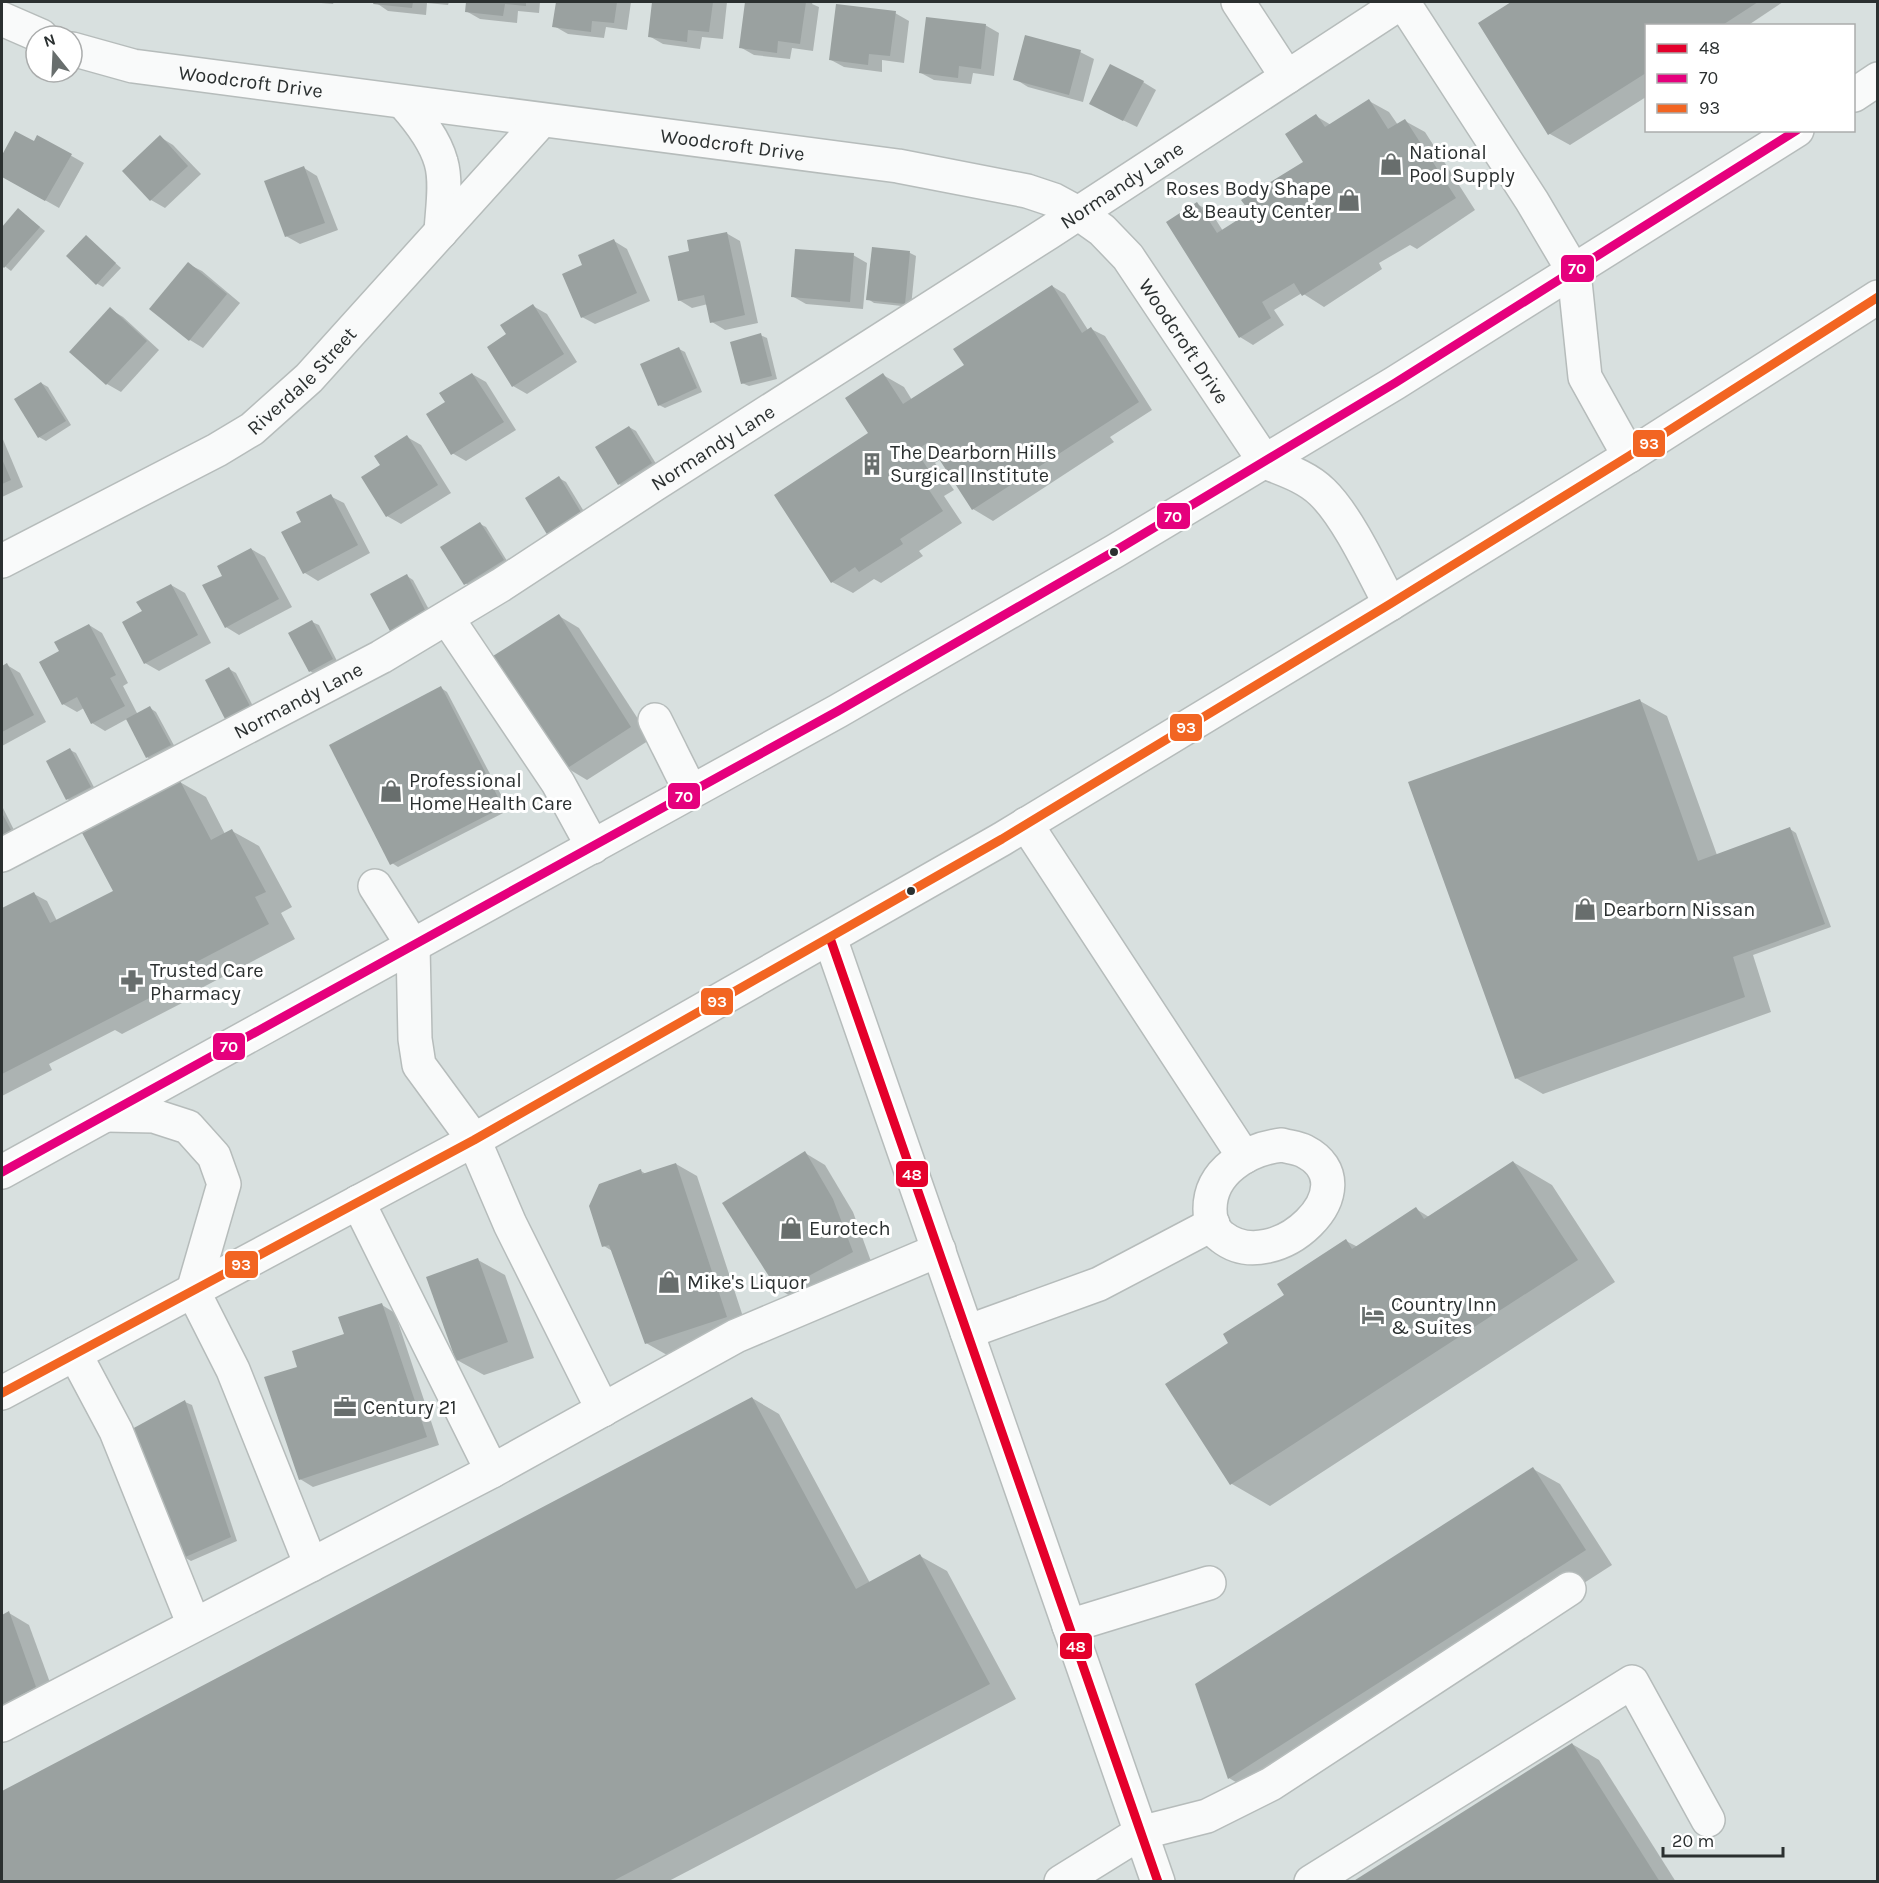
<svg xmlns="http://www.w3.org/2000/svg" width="1879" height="1883" font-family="Karla,sans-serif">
<rect width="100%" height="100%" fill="#d8e0df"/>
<g fill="#0003">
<polygon points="309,2 334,2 333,4"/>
<polygon points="375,2 449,2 448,5 427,3 426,15 388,11"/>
<polygon points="467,2 540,2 539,13 518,11 517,23 480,19 466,11"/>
<polygon points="557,2 631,2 627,30 606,27 604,38 568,34 554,26"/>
<polygon points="653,2 727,2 723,39 702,37 700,49 663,44 649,36"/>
<polygon points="747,2 813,2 812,4 819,7 813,51 792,48 790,59 754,55 740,47"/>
<polygon points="1514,2 1783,2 1747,26 1646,26 1646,97 1570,145 1550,134 1480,23"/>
<polygon points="895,13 909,21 904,63 882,60 882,72 844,67 831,60"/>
<polygon points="985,25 999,33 994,76 973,73 971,84 934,80 921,73"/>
<polygon points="1080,52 1094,59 1083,102 1028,87 1015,79"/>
<polygon points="1143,82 1156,90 1137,127 1104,111"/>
<polygon points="1369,101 1389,112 1398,125 1405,121 1425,132 1475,210 1417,249 1410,245 1379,263 1382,269 1324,307 1302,293 1274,310 1284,325 1253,345 1240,337 1197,204 1211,212 1223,231 1251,213 1304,162 1316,116 1331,125"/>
<polygon points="16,133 34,143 38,137 84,163 59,208 2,176 2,158"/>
<polygon points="160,137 173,145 201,174 165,208 151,200 124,171"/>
<polygon points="304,168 317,176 338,230 300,244 286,236"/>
<polygon points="19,210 45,231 11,271 2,264 2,229"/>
<polygon points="726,233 740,241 758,323 725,330 712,322 708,304 692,308 679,300 691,252"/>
<polygon points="86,237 121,268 103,287 96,283"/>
<polygon points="614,241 627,249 650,301 595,324 582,317"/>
<polygon points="873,249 910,253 916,256 911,307 874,303 868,299"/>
<polygon points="853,255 867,263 863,309 806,304 792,296"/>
<polygon points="188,264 202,271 240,303 203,348 190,340 152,309"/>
<polygon points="1052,286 1065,294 1088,330 1091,329 1105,336 1152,410 1110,437 1114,442 993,521 973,509 941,459 935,463 954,490 944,496 962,523 919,551 923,556 881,583 874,579 853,593 832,582 883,375 904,387 912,400 966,366"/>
<polygon points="533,306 547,314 577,362 527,394 513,386 508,335"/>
<polygon points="110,309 123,317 159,350 121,392 107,384 71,351"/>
<polygon points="760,335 767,338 777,379 749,386 742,383"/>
<polygon points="679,349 685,352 702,392 665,408 659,405"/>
<polygon points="472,374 486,382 516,430 466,461 452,453 447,403"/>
<polygon points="41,383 48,387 71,425 46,441 39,437 16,400"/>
<polygon points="629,427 636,431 658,467 625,487 619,484"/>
<polygon points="2,437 23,487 2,497"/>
<polygon points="407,437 421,445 451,493 401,524 387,516 382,466"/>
<polygon points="559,478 566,482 588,518 527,499"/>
<polygon points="330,496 344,503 370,553 318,581 305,573 283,533 303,522"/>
<polygon points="480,524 486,527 509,564 472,587 465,583"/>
<polygon points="251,549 265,557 292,607 239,635 226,627 224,576"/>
<polygon points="407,576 413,580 433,617 372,595"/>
<polygon points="171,585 185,593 211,643 159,671 145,663 144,612"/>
<polygon points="559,616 579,628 651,739 587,780 567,768"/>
<polygon points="312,622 319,625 338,663 316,675 310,671"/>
<polygon points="89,625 102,633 128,683 123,686 138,715 150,708 156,712 176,749 153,761 147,757 127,719 105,731 92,723 84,708 77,712 63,704 61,652"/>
<polygon points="7,665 20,673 46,722 2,746 2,668"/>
<polygon points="229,669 236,673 255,710 233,722 226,718"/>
<polygon points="441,688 447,692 509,810 398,867 392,863"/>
<polygon points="1640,701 1667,716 1717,855 1790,829 1796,833 1831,927 1753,955 1771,1012 1543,1094 1516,1078"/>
<polygon points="70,750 76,753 96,791 74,802 67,799"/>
<polygon points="178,781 206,797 225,834 232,831 259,846 292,907 281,913 295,939 188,995 178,990 184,1002 122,1034 115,1030 49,1064 52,1070 2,1096 2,910 34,894 47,901 57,921 115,892"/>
<polygon points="2,806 16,834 2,842"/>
<polygon points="805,1153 825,1165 853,1212 872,1264 801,1302 780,1290"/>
<polygon points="1513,1162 1552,1185 1615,1282 1270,1506 1232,1484 1167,1384 1230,1343 1346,1241 1358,1247 1416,1209 1429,1217"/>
<polygon points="676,1164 697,1176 747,1329 667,1355 646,1343 614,1252 604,1246 641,1171 646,1174"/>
<polygon points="478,1260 505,1275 534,1358 484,1375 457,1360"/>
<polygon points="382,1305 395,1313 439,1445 313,1487 300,1479 299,1368 345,1335"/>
<polygon points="752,1398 779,1414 870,1583 920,1556 947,1571 1016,1699 667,1882 2,1882 2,1793"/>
<polygon points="185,1402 192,1405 237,1541 191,1561 184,1557"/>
<polygon points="1533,1469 1560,1484 1612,1565 1256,1794 1229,1778 1197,1684"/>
<polygon points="9,1613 29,1625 56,1699 2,1727 2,1617"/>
<polygon points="1572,1744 1599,1760 1676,1882 1355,1882"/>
</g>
<g fill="#9aa1a0">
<polygon points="374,2 413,2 412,8 373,4"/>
<polygon points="466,2 526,2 526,6 505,4 503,16 465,12"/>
<polygon points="556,2 617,2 614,23 592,21 591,32 552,27"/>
<polygon points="652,2 713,2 709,32 688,30 687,42 648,37"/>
<polygon points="745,2 806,2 800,44 778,41 777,53 739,48"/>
<polygon points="1511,2 1758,2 1721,26 1646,26 1646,73 1548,135 1478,23"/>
<polygon points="836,4 896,11 890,56 869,54 868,65 829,60"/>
<polygon points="926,17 986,24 981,69 959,66 958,78 919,73"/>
<polygon points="1025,35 1081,50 1069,95 1013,80"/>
<polygon points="1110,64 1144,81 1123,121 1089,104"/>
<polygon points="1369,99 1388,129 1405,119 1456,198 1302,296 1294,283 1262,302 1271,318 1239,338 1166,222 1197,202 1217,233 1250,212 1241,200 1303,162 1285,134 1316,114 1325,127"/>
<polygon points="15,131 34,141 37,135 72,154 45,201 2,177 2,155"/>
<polygon points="160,135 188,166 150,201 122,171"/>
<polygon points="304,166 325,223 285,237 264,181"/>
<polygon points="18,208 40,227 4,268 2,266 2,227"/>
<polygon points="727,232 745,315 710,323 704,295 678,301 668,256 689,251 687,240"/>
<polygon points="86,235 116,263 96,285 66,256"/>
<polygon points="614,239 637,293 581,318 562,274 582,265 578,255"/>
<polygon points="872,247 910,251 905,304 866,300"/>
<polygon points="795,249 854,253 850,302 791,297"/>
<polygon points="188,262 227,294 189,341 149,309"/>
<polygon points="1052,285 1082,333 1091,327 1139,402 972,510 928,442 916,451 934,478 925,484 943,511 900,539 903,544 859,572 855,567 831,583 774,495 868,433 845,398 883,373 903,404 964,365 953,349"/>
<polygon points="533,304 564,354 512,387 487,347 506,334 500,325"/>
<polygon points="110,307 147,341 106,385 69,352"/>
<polygon points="761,333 772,376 741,384 730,342"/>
<polygon points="679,347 697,388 658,406 640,364"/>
<polygon points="472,373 504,422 451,455 426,414 445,402 439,393"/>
<polygon points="41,382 66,421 38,438 14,399"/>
<polygon points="629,426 652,463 618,485 595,447"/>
<polygon points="407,435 438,485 386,517 361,477 380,465 374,456"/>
<polygon points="2,459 11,480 2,484"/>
<polygon points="559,476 582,514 548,536 525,498"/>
<polygon points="331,494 358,545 303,574 281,532 301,522 296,512"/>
<polygon points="480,522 504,560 464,585 440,547"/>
<polygon points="251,548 279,599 225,628 202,585 222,576 217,566"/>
<polygon points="407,574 427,614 391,633 370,594"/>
<polygon points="171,584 198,635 144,664 122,622 142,611 136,602"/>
<polygon points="559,614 631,727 566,769 493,656"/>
<polygon points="312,620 333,659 309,672 288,633"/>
<polygon points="89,624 116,675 110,678 125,706 91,724 77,697 62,705 39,662 59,651 54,642"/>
<polygon points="7,663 34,715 2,732 2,666"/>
<polygon points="229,667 250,706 225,719 205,680"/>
<polygon points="441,686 503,807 390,865 329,745"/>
<polygon points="1640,699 1698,861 1790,827 1825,924 1733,957 1745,997 1515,1079 1408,782"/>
<polygon points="150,706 171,745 146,758 126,719"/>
<polygon points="70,748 91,787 66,800 46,761"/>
<polygon points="179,779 211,840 232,829 266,892 255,897 269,924 160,981 165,990 2,1074 2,908 34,892 50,923 113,891 81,831"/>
<polygon points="2,813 11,830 2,835"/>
<polygon points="805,1151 833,1199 853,1252 779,1292 722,1203"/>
<polygon points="1513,1161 1578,1260 1230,1485 1165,1384 1228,1343 1223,1334 1284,1295 1277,1284 1346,1239 1352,1249 1416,1207 1424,1219"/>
<polygon points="676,1163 727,1317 645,1344 609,1245 602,1247 589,1206 599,1184 641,1169 642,1174"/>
<polygon points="478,1258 508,1342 456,1361 426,1277"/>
<polygon points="382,1303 427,1437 299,1480 264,1377 297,1367 292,1351 344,1334 338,1317"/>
<polygon points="752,1397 856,1589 920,1554 990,1684 611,1882 2,1882 2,1791"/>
<polygon points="185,1400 231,1537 183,1558 132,1429"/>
<polygon points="1533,1467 1586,1550 1228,1779 1195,1684"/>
<polygon points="9,1611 36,1687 2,1705 2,1615"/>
<polygon points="1572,1743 1660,1882 1352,1882"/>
</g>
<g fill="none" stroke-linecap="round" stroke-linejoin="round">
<g stroke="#b6bcbb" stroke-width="36">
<g id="minor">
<polyline points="1238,2 1287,77"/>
<polyline points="1403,2 1532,201 1574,272"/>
<polyline points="2,19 41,36"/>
<path id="s1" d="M72,49L133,66L898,166L1027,191L1054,200L1078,213L1102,230L1128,257L1265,462"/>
<path d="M404,103C419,120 435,140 441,162C447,182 442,212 441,232"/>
<path id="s2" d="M2,561L217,450L252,429L309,378L541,121"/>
<polyline points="447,618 558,783 593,847"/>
<polyline points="655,720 691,792"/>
<polyline points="1026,824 1244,1157"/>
<path id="s3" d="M2,855L381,657L501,585L652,486L1048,233L1402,2"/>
<polyline points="375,886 413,946"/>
<polyline points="830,938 1158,1882"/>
<polyline points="474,1140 510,1224 603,1410"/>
<path d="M1282,1145C1289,1147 1298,1148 1304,1151C1373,1186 1275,1279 1222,1237C1213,1231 1210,1220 1210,1209C1210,1171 1248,1149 1282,1145Z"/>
<polyline points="358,1202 492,1471"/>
<polyline points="193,1291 233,1370 311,1565"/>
<polyline points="967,1332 1099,1284 1213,1224"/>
<polyline points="75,1354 116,1431 194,1625"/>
<polyline points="1069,1626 1209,1583"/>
<polyline points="2,1725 492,1471 736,1336 939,1250"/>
<polyline points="1061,1882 1140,1833 1207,1816 1271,1784 1569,1589"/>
<polyline points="1311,1882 1632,1682 1708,1820"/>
</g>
</g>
<g stroke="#b6bcbb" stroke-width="36">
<g id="major">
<polyline points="1854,95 1878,79"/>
<polyline points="1574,272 1585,377 1629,456"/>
<path d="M1265,462C1285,470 1307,477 1322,492C1348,517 1373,572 1390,604"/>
<polyline points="413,946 415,1039 419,1065 474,1140"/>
<polyline points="107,1115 154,1116 188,1127 214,1156 224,1184 193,1291"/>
<polyline points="2,1172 838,711 1115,551 1395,383 1797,130"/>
<polyline points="2,1393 474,1140 1002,839 1390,604 1629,456 1878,297"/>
</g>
</g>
<use href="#minor" stroke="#f9fafa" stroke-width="33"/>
<use href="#major" stroke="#f9fafa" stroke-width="33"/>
<g stroke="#fff" stroke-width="14">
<polyline id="bus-1" points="830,938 1158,1882"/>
</g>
<g stroke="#fff" stroke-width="14">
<polyline id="bus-2" points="2,1172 838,711 1115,551 1395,383 1797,130"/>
</g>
<g stroke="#fff" stroke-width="14">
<polyline id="bus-3" points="2,1393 474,1140 1002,839 1390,604 1629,456 1878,297"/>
</g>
<use href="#bus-1" stroke="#e4002b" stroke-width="9"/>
<use href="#bus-2" stroke="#e5007d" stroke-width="9"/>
<use href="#bus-3" stroke="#f26522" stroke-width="9"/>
</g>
<defs>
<g id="shop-bare" transform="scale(1.8)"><path d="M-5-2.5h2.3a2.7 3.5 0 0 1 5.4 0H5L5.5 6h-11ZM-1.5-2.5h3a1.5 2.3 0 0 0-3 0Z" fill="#686e6d" stroke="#fff" stroke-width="2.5" paint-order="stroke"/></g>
<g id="building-bare" transform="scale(1.8)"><path d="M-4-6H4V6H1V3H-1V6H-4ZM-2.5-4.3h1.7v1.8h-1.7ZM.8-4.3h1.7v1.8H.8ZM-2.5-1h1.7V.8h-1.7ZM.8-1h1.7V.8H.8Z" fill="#686e6d" stroke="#fff" stroke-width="2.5" paint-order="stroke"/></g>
<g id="pharmacy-bare" transform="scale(1.8)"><path d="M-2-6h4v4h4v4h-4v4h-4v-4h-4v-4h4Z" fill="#686e6d" stroke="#fff" stroke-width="2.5" paint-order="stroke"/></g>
<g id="hotel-bare" transform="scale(1.8)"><path d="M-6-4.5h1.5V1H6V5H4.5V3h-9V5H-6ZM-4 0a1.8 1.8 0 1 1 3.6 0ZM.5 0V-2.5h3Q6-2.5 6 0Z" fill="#686e6d" stroke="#fff" stroke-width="2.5" paint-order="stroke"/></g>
<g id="office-bare" transform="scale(1.8)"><path d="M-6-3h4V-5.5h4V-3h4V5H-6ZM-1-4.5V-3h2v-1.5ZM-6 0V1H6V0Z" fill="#686e6d" stroke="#fff" stroke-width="2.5" paint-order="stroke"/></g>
</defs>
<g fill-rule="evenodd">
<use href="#shop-bare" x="1391" y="164"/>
<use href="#shop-bare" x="1349" y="200"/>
<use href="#building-bare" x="872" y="464"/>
<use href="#shop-bare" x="391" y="791"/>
<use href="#shop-bare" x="1585" y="909"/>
<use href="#pharmacy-bare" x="132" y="981"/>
<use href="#shop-bare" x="791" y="1228"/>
<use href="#shop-bare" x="669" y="1282"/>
<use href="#hotel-bare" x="1373" y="1315"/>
<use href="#office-bare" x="345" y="1407"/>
</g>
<g fill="#2b3030" stroke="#fff" stroke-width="2">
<circle cx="1114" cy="552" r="5"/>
<circle cx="911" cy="891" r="5"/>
</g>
<g text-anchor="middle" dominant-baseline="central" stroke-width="6" stroke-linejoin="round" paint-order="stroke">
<g font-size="20" fill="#2b3030" stroke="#fff">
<text stroke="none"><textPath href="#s1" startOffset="182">Woodcroft Drive</textPath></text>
<text stroke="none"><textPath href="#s1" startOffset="668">Woodcroft Drive</textPath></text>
<text stroke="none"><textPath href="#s3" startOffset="1306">Normandy Lane</textPath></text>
<text stroke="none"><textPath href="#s1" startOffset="1190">Woodcroft Drive</textPath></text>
<text stroke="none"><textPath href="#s2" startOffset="352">Riverdale Street</textPath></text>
<text stroke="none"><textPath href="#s3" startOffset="820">Normandy Lane</textPath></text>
<text stroke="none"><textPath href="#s3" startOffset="334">Normandy Lane</textPath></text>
</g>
<g font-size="20" fill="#2b3030" stroke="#fff" text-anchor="start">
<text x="1409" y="152">National<tspan x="1409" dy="23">Pool Supply</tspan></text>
<text x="1331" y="188" text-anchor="end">Roses Body Shape<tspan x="1331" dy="23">&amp; Beauty Center</tspan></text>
<text x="890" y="452">The Dearborn Hills<tspan x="890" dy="23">Surgical Institute</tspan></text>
<text x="409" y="780">Professional<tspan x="409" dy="23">Home Health Care</tspan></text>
<text x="1603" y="909">Dearborn Nissan</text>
<text x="150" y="970">Trusted Care<tspan x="150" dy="23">Pharmacy</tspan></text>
<text x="809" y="1228">Eurotech</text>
<text x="687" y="1282">Mike's Liquor</text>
<text x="1391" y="1304">Country Inn<tspan x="1391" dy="23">&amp; Suites</tspan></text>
<text x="363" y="1407">Century 21</text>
</g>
</g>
<g stroke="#fff" stroke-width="2">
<rect x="1560" y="254" width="35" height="29" rx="6" fill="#e5007d"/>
<rect x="1632" y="429" width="34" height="29" rx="6" fill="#f26522"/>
<rect x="1156" y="502" width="35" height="28" rx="6" fill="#e5007d"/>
<rect x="1169" y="713" width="34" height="29" rx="6" fill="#f26522"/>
<rect x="667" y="782" width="34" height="28" rx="6" fill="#e5007d"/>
<rect x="700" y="987" width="34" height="29" rx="6" fill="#f26522"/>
<rect x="212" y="1032" width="34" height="29" rx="6" fill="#e5007d"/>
<rect x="895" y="1160" width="34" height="28" rx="6" fill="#e4002b"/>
<rect x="224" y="1250" width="35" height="29" rx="6" fill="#f26522"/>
<rect x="1059" y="1632" width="34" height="28" rx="6" fill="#e4002b"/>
</g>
<g font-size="16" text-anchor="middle" font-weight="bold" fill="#fff">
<text x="1577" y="274">70</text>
<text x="1649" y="449">93</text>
<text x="1173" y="522">70</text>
<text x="1186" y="733">93</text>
<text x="684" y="802">70</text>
<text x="717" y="1007">93</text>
<text x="229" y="1052">70</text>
<text x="912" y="1180">48</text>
<text x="241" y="1270">93</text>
<text x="1076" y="1652">48</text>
</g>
<rect width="1879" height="1883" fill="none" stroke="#2b3030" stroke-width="6"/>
<rect x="1645" y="24" width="210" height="108" fill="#ffffff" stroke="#aaacac" stroke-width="1.5"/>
<rect x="1657" y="44" width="30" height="9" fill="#e4002b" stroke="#aaacac" stroke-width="1.5"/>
<text x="1699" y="54" font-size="18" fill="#2b3030">48</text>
<rect x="1657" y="74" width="30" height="9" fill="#e5007d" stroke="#aaacac" stroke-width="1.5"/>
<text x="1699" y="84" font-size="18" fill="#2b3030">70</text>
<rect x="1657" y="104" width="30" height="9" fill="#f26522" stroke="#aaacac" stroke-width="1.5"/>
<text x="1699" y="114" font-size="18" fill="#2b3030">93</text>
<g transform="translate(54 54) rotate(342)"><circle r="28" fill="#ffffff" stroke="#aaacac" stroke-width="1.5"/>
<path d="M0-4.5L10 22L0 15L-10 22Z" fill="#686e6d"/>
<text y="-9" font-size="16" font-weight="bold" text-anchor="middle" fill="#2b3030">N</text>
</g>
<path d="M1663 1847v9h120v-9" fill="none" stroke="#2b3030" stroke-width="3"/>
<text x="1672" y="1847" font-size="18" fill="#2b3030" stroke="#ffffff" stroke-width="4.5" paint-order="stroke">20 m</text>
</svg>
